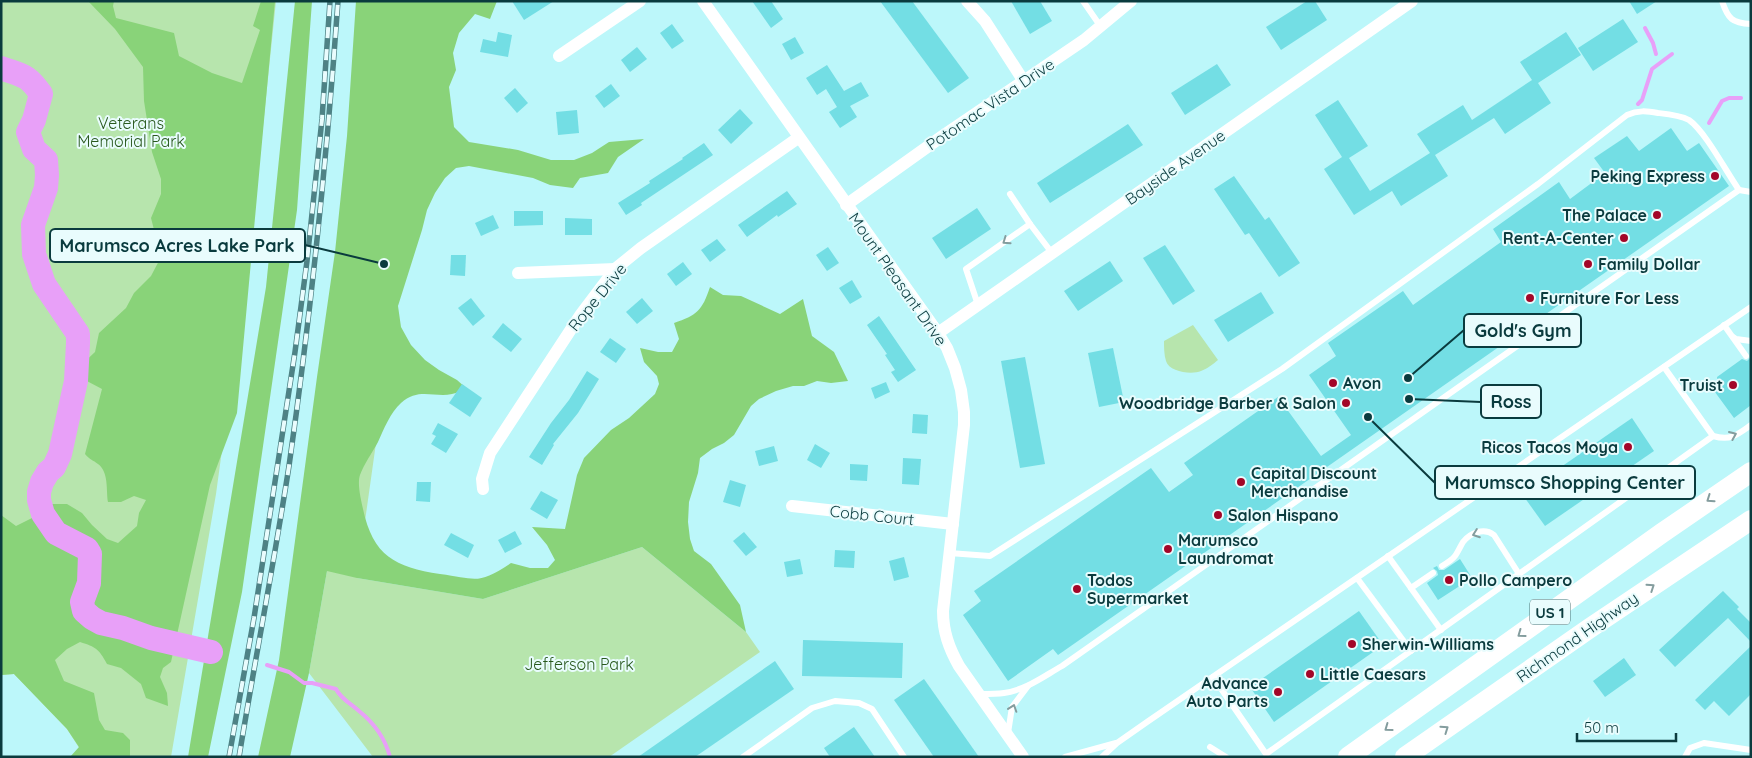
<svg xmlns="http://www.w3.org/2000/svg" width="1752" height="758" font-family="Quicksand,sans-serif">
<rect width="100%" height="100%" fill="#bcf7fa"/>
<g fill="#b7e5ad">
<polygon points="1,1 276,1 253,223 216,494 171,757 85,757 67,729 14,674 1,675"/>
<polygon points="395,308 357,578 483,599 642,547 746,632 760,652 609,757 373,757 309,673 327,571"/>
<path d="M1193,325L1218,360C1213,364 1207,369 1201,371C1192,375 1169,372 1166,361C1164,355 1164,347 1164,341Z"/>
</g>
<g fill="#89d379">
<path d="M88,1H114L113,6L116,18L174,33L179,56L212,73L242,83L260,30L253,26L261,1H275L237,413L210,485L171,662L163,668L160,677L167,693L168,706L146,698L141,684L121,668L107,664C99,649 96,647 80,642L67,649L55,660L64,681L94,693L99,720L105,730L123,733L130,740V757H70L79,747L67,729L14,674L1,675V515L16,526L36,516L52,504H67L82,513L92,525L107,539L118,543L137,526L139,513L146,500L134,496L121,502H108C106,490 109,472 98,464C93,460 90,460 85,454L102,389L85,380L77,369L95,352L99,333L126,308L134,293L151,276L161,257L151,218L161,194V179L152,152L149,133L144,101L143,67L115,29Z"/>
<polygon points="295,1 312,1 297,210 242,592 208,757 188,757 266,287"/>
<path d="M356,1H497L490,19L475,14L459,33L453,53L456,70L449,87L454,127L469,142L518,150L551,160H574L592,153L609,142L644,139L618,157L608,173L580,178L573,188L550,185L533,178L469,166L456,168L445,178L435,193L427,210L422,230L398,306L401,327L411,345L425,360L439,370L457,380L466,388C462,390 457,393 452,394C435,398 418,387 401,403C390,413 384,429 378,442C372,453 364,464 360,475C357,484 361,500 363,509C373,556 395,567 440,574C477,579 478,585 511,563L530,568H548L555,560L547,545L532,527L565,529L577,475L584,458L611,430L629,418L655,394L659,384L657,376L644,362L640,348L658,352H672L679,339L674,323C697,315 702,311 710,287L723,295L741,296L780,314L803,299L812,336L834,352L848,381L831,383L817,381L804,386H793L776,391L759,399L751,406L734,435L724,443L712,449L700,458L698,473L689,502L688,522L690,539L694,551L711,564L740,605L746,632L642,547L483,599L357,578L327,571L309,673L290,757H258L279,660L317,377L335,252L347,136Z"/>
</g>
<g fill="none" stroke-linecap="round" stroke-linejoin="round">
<g stroke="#e8a0f8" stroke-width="4">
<polyline points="1645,28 1653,43 1656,54"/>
<polyline points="1638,104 1642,100 1652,69 1672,54"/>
<polyline points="1709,123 1722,101 1729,98 1741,98"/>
<path d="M267,665L289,672L304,683H312L336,689C341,699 350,703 359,711C374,723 385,738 390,757"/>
</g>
<path stroke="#e8a0f8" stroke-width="24" d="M1,68C23,76 27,74 41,94L34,120L28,132L34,149L46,160L47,175L46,188L33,225L34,254L44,284L78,334V343L76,381L60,454L54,467L48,472L42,482L39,492V500L43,514L56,533L87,549L90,554L89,583L82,602L84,611L92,618L101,623L123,628L151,638L211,652"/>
</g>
<g fill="#73dee4">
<polygon points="512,1 554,1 524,20"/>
<polygon points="752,1 771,1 783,19 771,28"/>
<polygon points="880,1 912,1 969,78 948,93"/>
<polygon points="1011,1 1040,1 1052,21 1030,34"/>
<polygon points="1307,1 1315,1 1327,20 1281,50 1266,27"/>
<polygon points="1629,1 1657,1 1637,14"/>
<polygon points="1623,19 1638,42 1593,71 1578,48"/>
<polygon points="672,24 684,41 672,49 660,33"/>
<polygon points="498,32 512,35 508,57 480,52 483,39 496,42"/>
<polygon points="1566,32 1581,55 1538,83 1551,103 1505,134 1494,118 1435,155 1448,176 1401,206 1392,191 1354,215 1324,169 1342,157 1315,115 1338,100 1368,146 1349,158 1370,191 1430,153 1417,134 1463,105 1472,120 1532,80 1520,62"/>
<polygon points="795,37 804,53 791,60 782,44"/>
<polygon points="637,47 647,59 630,72 621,60"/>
<polygon points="1217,64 1231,85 1185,115 1171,93"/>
<polygon points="827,65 844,91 861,82 869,96 850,106 857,117 840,128 829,112 837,107 826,89 817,95 806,78"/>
<polygon points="611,84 620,96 604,108 595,96"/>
<polygon points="515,88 528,103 517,113 504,98"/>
<polygon points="740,109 753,123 731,144 718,130"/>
<polygon points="577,110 579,133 558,135 556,112"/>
<polygon points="1128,124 1143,145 1050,203 1037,183"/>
<polygon points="1671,128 1687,151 1699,143 1729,186 1058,655 1053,649 1008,681 963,615 981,601 974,591 1151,468 1169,492 1193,475 1184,463 1278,397 1321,456 1351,435 1309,375 1336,356 1328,343 1403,291 1413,305 1501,242 1493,229 1559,182 1570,199 1605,173 1594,158 1627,136 1639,151"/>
<polygon points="704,143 713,155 641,203 642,205 626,215 618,203 650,183 649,181 683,159 682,158"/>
<polygon points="1234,176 1265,220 1269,217 1300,263 1279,277 1249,233 1245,235 1214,189"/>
<polygon points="787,191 797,204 778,217 777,215 747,237 738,225"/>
<polygon points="977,208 991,229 946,259 932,238"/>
<polygon points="514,211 543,211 543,225 514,226"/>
<polygon points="493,215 499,228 481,236 475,223"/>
<polygon points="565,218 592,219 592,235 565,235"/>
<polygon points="717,239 726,250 710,262 701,250"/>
<polygon points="1165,245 1195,291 1173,305 1143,258"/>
<polygon points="828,247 839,263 827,271 816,255"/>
<polygon points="451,255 466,255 465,276 450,275"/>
<polygon points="1110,261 1123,281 1078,311 1064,291"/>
<polygon points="683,262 692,274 676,286 667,274"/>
<polygon points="852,280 862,297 850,304 839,288"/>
<polygon points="1261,292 1274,313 1228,342 1214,320"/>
<polygon points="471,298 485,316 473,326 458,308"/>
<polygon points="642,298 653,311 637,324 626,312"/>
<polygon points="879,316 916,370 898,382 891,372 895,370 885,355 887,354 867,325"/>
<polygon points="503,323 522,339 511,352 492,337"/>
<polygon points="610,338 626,349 616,363 600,352"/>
<polygon points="1113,348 1124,402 1099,407 1088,353"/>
<polygon points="1025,357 1045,464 1020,468 1001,361"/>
<polygon points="1751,357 1751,405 1734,418 1712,388 1718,384 1717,377 1742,359 1747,361"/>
<polygon points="587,371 599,379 578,413 553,444 554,445 542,465 529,457 551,423 569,400"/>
<polygon points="886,382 890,392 875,399 871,388"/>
<polygon points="462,384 482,398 470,417 449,403"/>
<polygon points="913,414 928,415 927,434 912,433"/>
<polygon points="1632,418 1654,451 1545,526 1522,494"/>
<polygon points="438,423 458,434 446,453 431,444 436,436 432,434"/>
<polygon points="815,444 830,453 821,468 807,460"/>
<polygon points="774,446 778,461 759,466 755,451"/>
<polygon points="903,458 921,459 919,485 902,484"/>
<polygon points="850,464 868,465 867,481 850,480"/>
<polygon points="730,480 746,485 740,507 723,502"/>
<polygon points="417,482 431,482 430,502 416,501"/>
<polygon points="541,491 558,500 547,519 530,509"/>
<polygon points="515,531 522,544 505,553 498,540"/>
<polygon points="744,532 757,547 746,556 733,541"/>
<polygon points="451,533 474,545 468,558 444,545"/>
<polygon points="835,550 855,551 854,568 834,567"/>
<polygon points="904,557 909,577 894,581 889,561"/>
<polygon points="800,559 803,574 787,577 784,562"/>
<polygon points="1460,559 1472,578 1438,600 1427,583 1438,575 1437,571 1433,568 1437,566 1439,570 1444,570"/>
<polygon points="1723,591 1739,607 1737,609 1751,623 1751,642 1728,618 1675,667 1659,650"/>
<polygon points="1359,611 1383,645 1274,722 1250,687"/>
<polygon points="803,640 903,643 902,678 802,676"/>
<polygon points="1751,646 1751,694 1729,716 1714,701 1705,710 1695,700"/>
<polygon points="1624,658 1636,675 1605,697 1593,681"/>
<polygon points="775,661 794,689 695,757 638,757"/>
<polygon points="924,679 979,757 934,757 894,700"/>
<polygon points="854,727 875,757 830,757 824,748"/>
</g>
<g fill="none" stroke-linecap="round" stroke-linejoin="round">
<g stroke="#fff" stroke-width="6">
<polyline points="1083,1 1101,27"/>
<path d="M1722,1C1728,19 1732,23 1751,24"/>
<polyline points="1010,194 1030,224"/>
<polyline points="978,305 966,269 1030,224 1052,253"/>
<polyline points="1724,325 1746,356"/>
<polyline points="1733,337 1736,339 1751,341"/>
<path d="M1664,367L1713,436C1731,441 1737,435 1751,425"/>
<path d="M949,553L990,556L1282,369L1538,184L1627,115C1638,110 1647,111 1658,113C1668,114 1680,115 1689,120C1705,131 1727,173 1739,190"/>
<polyline points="1388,556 1441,630"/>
<path d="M1442,566C1447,563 1452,560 1455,556C1458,552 1460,547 1463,542C1470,533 1484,527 1494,535L1519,574"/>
<polyline points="1357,578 1411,651"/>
<polyline points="1411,588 1433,573"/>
<polyline points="1213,677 1266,754 1713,436"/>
<path d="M980,694C988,694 997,694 1004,693C1026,690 1044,676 1062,666L1739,190L1751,192"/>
<polyline points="1008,733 1012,707 1028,686"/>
<polyline points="1210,747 1226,757"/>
<polyline points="743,757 812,708 835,701 859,703 872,709 904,757"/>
<polyline points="1065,757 1116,743"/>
<polyline points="1102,757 1117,743 1147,722 1751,307"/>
<polyline points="1685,757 1690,748 1704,743 1751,750"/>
</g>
<g stroke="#fff" stroke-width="12">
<path d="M703,1L938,333L947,348L955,368L961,390L964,412V425L943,611C943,632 949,648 959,666L1023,757"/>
<polyline points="967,1 985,21 1023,80"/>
<polyline points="559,56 640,1"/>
<polyline points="846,205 944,135 1084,40 1131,1"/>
<polyline points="518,273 615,269"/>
<polyline points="938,333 1412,1"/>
<polyline points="483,489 482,479 490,453 581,314 615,269 641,248 798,138"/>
<polyline points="792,506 953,524"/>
</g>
<g stroke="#fff" stroke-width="20">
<polyline points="1348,757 1662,533 1751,472"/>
<polyline points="1405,757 1590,628 1751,520"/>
</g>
<g stroke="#4e8285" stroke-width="5.5">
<g id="rail">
<polyline points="229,757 254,618 295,352 307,261 322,119 330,1"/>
<path d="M239,757C255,660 274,563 289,466C311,312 327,157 338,1"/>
</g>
</g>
<use href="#rail" stroke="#e9fcfd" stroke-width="4" stroke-dasharray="11" stroke-linecap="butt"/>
</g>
<defs><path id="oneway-chevron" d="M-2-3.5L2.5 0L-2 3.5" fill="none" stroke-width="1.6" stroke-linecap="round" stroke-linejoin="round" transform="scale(1.25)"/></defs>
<g stroke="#849d9e">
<use href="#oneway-chevron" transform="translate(1006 241) rotate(145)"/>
<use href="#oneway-chevron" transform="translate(1733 435) rotate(-23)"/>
<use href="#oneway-chevron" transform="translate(1710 499) rotate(145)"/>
<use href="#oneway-chevron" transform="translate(1476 534) rotate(160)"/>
<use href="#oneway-chevron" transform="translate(1651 587) rotate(-34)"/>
<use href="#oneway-chevron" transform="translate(1521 634) rotate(144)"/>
<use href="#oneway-chevron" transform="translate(1013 708) rotate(-71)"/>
<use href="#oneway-chevron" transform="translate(1388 728) rotate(144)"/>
<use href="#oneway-chevron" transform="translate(1445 729) rotate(-35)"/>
</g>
<g fill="#a30628" stroke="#e9fcfd" stroke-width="2">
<circle cx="1715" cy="176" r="5"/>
<circle cx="1657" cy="215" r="5"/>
<circle cx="1624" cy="238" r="5"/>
<circle cx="1588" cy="264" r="5"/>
<circle cx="1530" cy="298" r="5"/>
<circle cx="1333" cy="383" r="5"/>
<circle cx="1733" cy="385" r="5"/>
<circle cx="1346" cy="403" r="5"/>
<circle cx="1628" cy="447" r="5"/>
<circle cx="1241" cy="482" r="5"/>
<circle cx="1218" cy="515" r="5"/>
<circle cx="1168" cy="549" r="5"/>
<circle cx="1449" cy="580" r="5"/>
<circle cx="1077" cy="589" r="5"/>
<circle cx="1352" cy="644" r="5"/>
<circle cx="1310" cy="674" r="5"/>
<circle cx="1278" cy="692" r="5"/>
</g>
<g text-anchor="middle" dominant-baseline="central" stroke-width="4" stroke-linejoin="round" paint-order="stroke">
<rect fill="#e9fcfd" stroke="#4d7577" stroke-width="1" x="1530" y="599.5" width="40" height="25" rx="4"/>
<g font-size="15" font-weight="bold" fill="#0a3b3e">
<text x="1550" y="612">US 1</text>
</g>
<g font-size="16" fill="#0a3b3e" stroke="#e9fcfd">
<text transform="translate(990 104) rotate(-34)">Potomac Vista Drive</text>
<text transform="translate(1175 167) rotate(-35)">Bayside Avenue</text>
<text transform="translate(898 279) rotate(55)">Mount Pleasant Drive</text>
<text transform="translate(597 297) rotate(-51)">Rope Drive</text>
<text transform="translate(872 515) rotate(6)">Cobb Court</text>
<text transform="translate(1577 637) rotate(-35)">Richmond Highway</text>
</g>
<g font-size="16" fill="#29591e" stroke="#e9fcfd">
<text x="131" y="123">Veterans<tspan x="131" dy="18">Memorial Park</tspan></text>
<text x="579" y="664">Jefferson Park</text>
</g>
<g font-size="16" font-weight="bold" fill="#0a3b3e" stroke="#e9fcfd" text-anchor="start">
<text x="1705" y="176" text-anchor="end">Peking Express</text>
<text x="1647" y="215" text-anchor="end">The Palace</text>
<text x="1614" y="238" text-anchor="end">Rent-A-Center</text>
<text x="1598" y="264">Family Dollar</text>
<text x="1540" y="298">Furniture For Less</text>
<text x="1343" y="383">Avon</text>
<text x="1723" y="385" text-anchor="end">Truist</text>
<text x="1336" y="403" text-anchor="end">Woodbridge Barber &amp; Salon</text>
<text x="1618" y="447" text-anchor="end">Ricos Tacos Moya</text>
<text x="1251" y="473">Capital Discount<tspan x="1251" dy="18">Merchandise</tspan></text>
<text x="1228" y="515">Salon Hispano</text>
<text x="1178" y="540">Marumsco<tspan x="1178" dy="18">Laundromat</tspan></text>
<text x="1087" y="580">Todos<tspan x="1087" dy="18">Supermarket</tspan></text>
<text x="1459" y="580">Pollo Campero</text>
<text x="1362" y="644">Sherwin-Williams</text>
<text x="1320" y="674">Little Caesars</text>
<text x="1268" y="683" text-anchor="end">Advance<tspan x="1268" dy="18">Auto Parts</tspan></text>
</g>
</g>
<path fill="none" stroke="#0a3b3e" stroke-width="2" d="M384 264L305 245M1408 378L1464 330M1409 399L1481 402M1368 417L1435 483"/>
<g fill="#0a3b3e" stroke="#e9fcfd" stroke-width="2">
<circle cx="384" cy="264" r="5"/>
<circle cx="1408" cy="378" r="5"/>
<circle cx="1409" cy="399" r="5"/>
<circle cx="1368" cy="417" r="5"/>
</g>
<g fill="#e9fcfd" stroke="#0a3b3e" stroke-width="2">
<rect x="50" y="229" width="255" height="33" rx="5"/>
<rect x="1464" y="314" width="117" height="33" rx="5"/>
<rect x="1481" y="385" width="60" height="33" rx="5"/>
<rect x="1435" y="466" width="260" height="33" rx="5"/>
</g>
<g font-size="18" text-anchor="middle" font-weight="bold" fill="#0a3b3e">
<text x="177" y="252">Marumsco Acres Lake Park</text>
<text x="1523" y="337">Gold's Gym</text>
<text x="1511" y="408">Ross</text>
<text x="1565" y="489">Marumsco Shopping Center</text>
</g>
<rect width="1752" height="758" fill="none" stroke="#0a3b3e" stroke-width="5"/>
<path d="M1577 733v8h99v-8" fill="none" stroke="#0a3b3e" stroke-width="2.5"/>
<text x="1584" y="733" font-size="15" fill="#0a3b3e" stroke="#e9fcfd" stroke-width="4" paint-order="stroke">50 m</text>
</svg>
